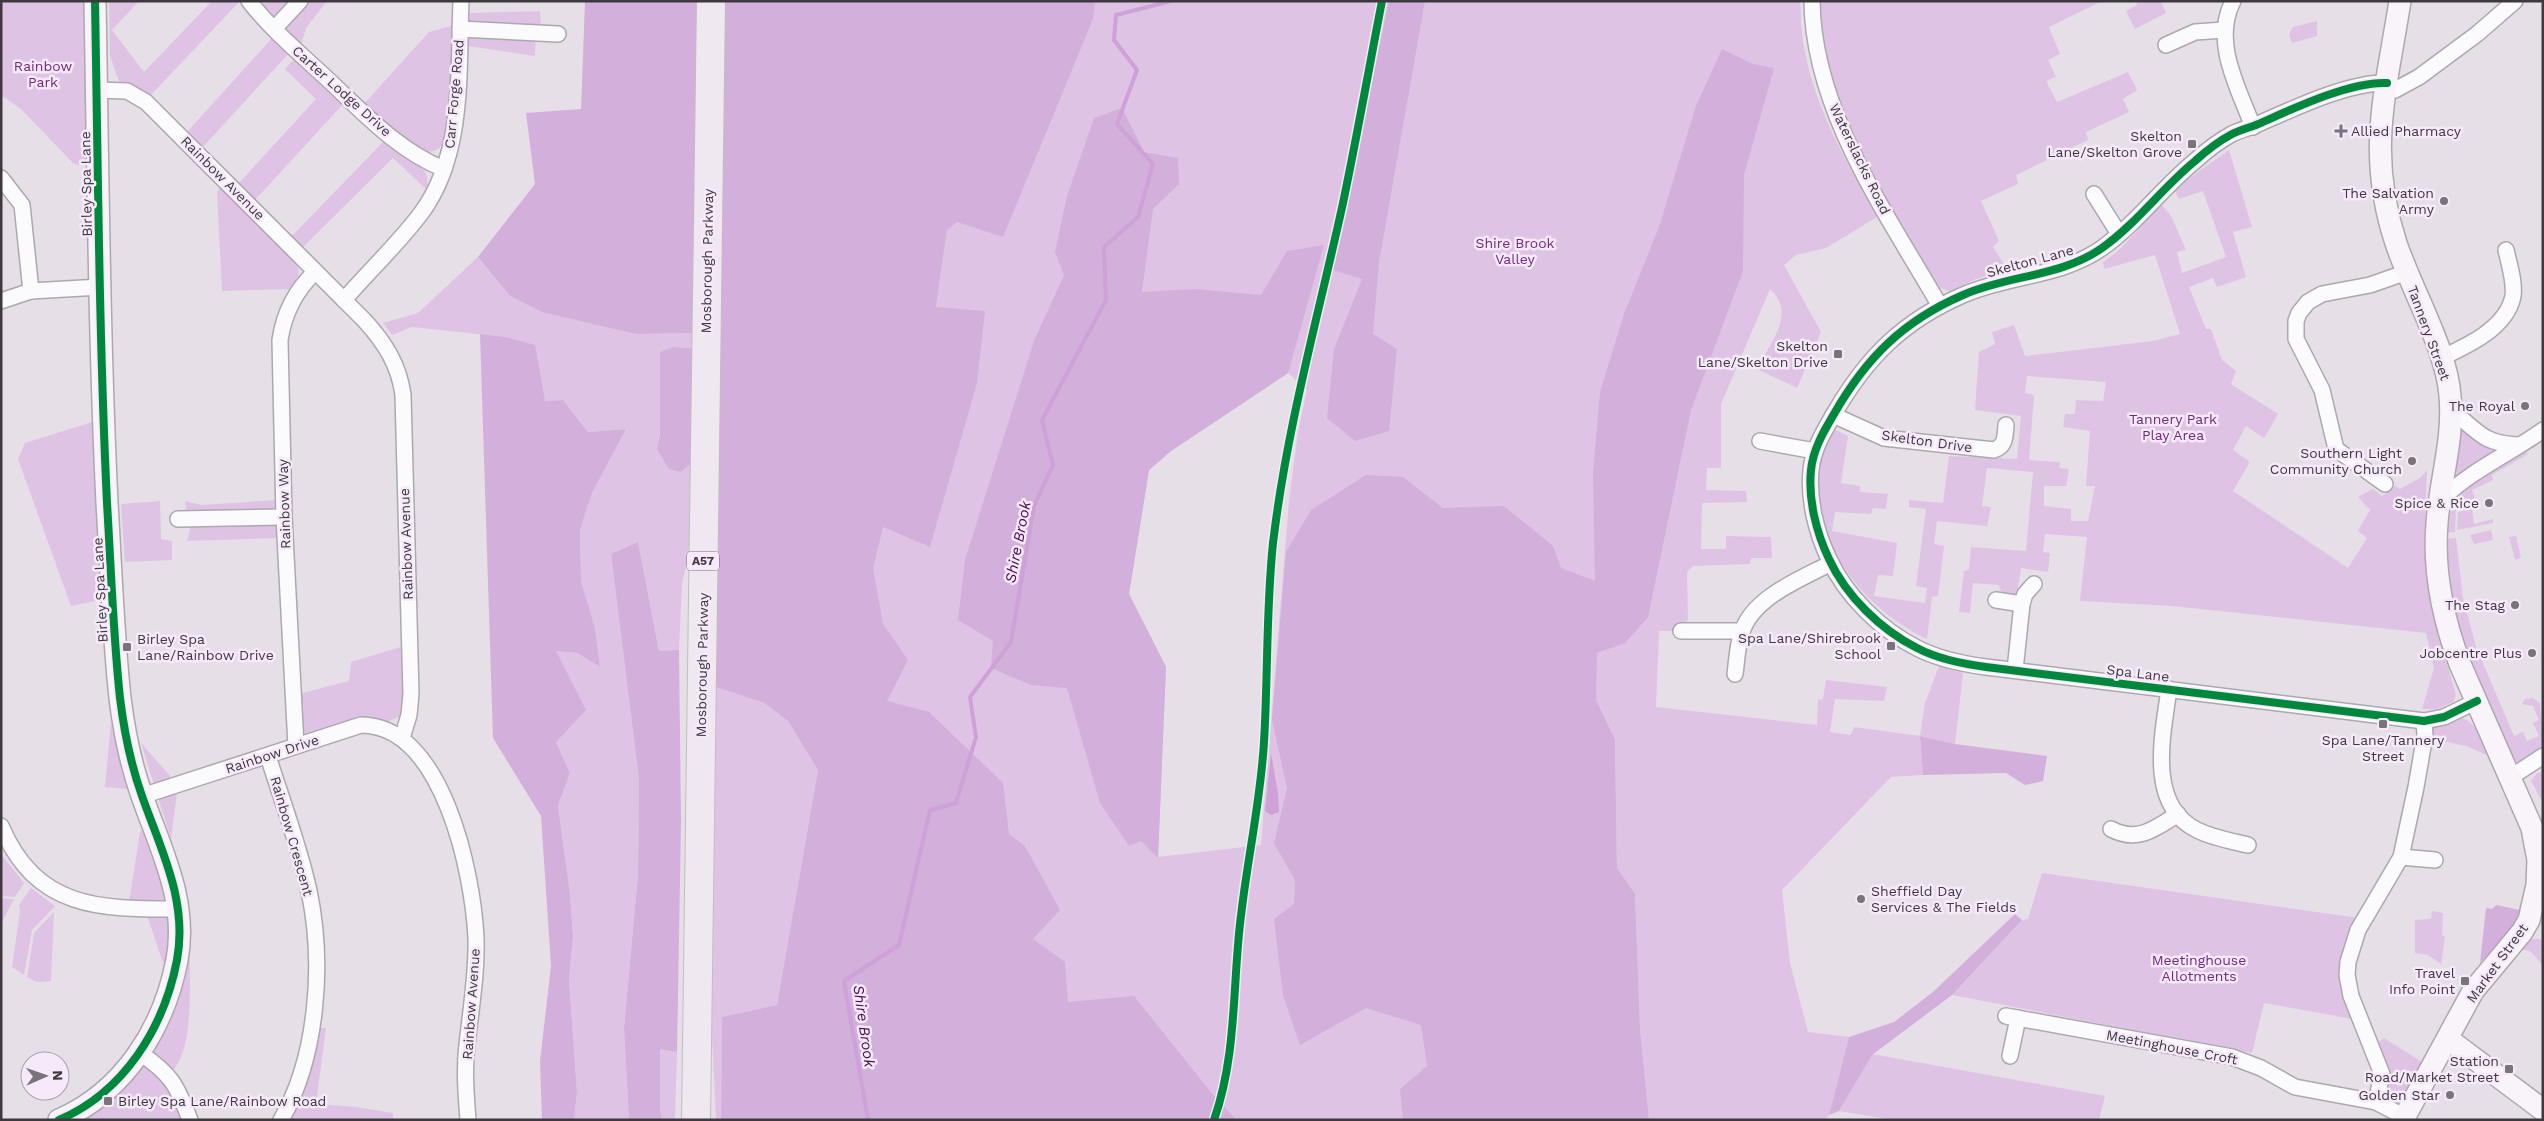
<svg xmlns="http://www.w3.org/2000/svg" width="2544" height="1121" font-family="'Work Sans',sans-serif">
<rect width="100%" height="100%" fill="#e6dfe8"/>
<g fill="#dfc3e5" fill-rule="evenodd">
<polygon points="1,1 84,1 86,166 74,164 22,110 1,95"/>
<polygon points="109,1 139,1 112,30 144,72 212,1 239,2 150,96 120,84 110,56"/>
<polygon points="276,1 327,1 306,28 301,45 260,6 265,3"/>
<path d="M1019,1H1800C1801,16 1801,32 1804,47C1815,109 1847,163 1877,217L1826,248L1796,255L1784,265L1821,332L1797,388L1757,369C1770,343 1797,313 1770,289L1721,404V468H1707L1706,490L1746,491L1747,502L1702,503L1701,549H1726V536L1771,537L1772,558H1751L1750,564L1693,566L1687,572L1688,620L1674,631H1659L1656,707L1817,725L1818,700L1823,699L1826,680L1887,687L1884,701L1835,699L1830,732L1851,735L1854,727L1920,736L1925,703L1939,666L1963,673L1955,744L1920,736L1923,775L1891,777L1782,890L1790,963L1808,1032L1849,1037L1829,1115L1825,1120H1649L1640,1028L1635,895L1617,868L1615,740L1469,1120H1237L1214,1096L818,1120L828,657L941,308L936,307L947,230L956,221ZM1288,373L1307,390L1298,432L1289,501L1261,845L1158,857L1166,667L1129,594L1149,470L1171,451Z"/>
<polygon points="1816,1 2102,1 2049,27 2060,54 2048,60 2056,77 2046,81 2057,102 2128,72 2137,90 2123,99 2129,112 2086,132 2088,140 2016,175 2018,184 1981,201 1999,241 1993,247 2008,270 1976,279 1950,291 1937,287 1905,236 1864,160 1831,89"/>
<polygon points="2136,1 2161,1 2166,13 2135,29 2126,11 2137,5"/>
<polygon points="540,11 541,25 536,29 535,56 467,46 470,13"/>
<polygon points="2317,21 2317,36 2292,43 2289,34 2293,27"/>
<path d="M454,25C453,49 454,129 441,146C437,151 430,153 424,151C404,146 379,119 363,105L429,32Z"/>
<polygon points="274,36 291,51 202,148 186,133"/>
<polygon points="296,57 345,102 255,200 238,184 316,99 285,69"/>
<path d="M385,140C400,150 435,166 426,189L393,158L303,247L291,237Z"/>
<path d="M2229,150L2252,227L2233,232L2246,277L2217,287L2213,278L2189,287L2206,329H2211L2222,360L2236,371L2231,384L2278,414L2264,438L2246,426L2233,450L2250,462L2233,491L2348,568L2367,538L2358,531L2370,510L2358,497L2373,489L2382,496L2395,486L2400,489L2420,478L2427,470L2424,549L2431,607L2456,695L2453,702L2437,709H2422L2434,668L2426,633L2172,606L2080,601L2087,537L2045,534L2043,552L2050,553L2048,572L2021,568L2017,594L2007,596L2001,591L1999,585L1973,583L1970,613L1959,612L1964,571L1969,570L1971,547L2026,551L2033,472L1987,468L1982,506L1991,507L1987,526L1937,521L1934,544L1944,546L1938,596L1932,597L1927,639C1865,610 1813,545 1818,474C1819,457 1822,442 1836,430L1848,436L1841,483L1860,486V492L1888,494L1886,509L1873,508L1871,514L1835,512L1832,531L1897,543L1893,576L1878,575L1874,596L1925,603L1927,588L1916,586L1926,509L1909,507V500L1943,503L1949,456L2017,459L2021,416L1975,410L1979,352L1995,344L1992,332L2014,325L2025,356L2153,341L2180,334L2155,255L2104,269L2103,262L2117,252L2162,205L2171,216L2186,250L2177,252L2182,273L2226,257L2203,191L2179,199L2174,189ZM2027,376L2106,382L2103,401L2076,400L2075,414H2065L2063,427L2090,431L2086,486H2095L2088,521H2071V509L2044,506V486H2066L2069,469L2059,468L2060,462L2029,460L2034,395L2025,393Z"/>
<path d="M223,185L294,258C301,270 300,278 291,289L222,291L217,192Z"/>
<polygon points="478,257 510,296 636,334 695,333 692,348 673,347 657,449 692,463 692,543 682,583 679,650 659,651 638,542 611,554 639,779 638,874 624,1028 629,1120 574,1120 577,1093 569,980 573,936 570,894 558,806 570,773 556,742 556,651 577,653 600,667 595,628 581,581 580,530 592,493 626,429 588,432 563,400 545,401 505,337 412,327 392,335 383,323 418,313"/>
<polygon points="92,422 100,600 71,606 18,459 25,443"/>
<polygon points="2458,430 2463,430 2477,443 2494,451 2495,454 2466,469 2451,481"/>
<path d="M2527,452L2528,454L2492,475L2493,480L2472,490L2475,498L2471,500L2472,506L2456,510L2455,532L2444,533C2454,482 2487,475 2527,452Z"/>
<polygon points="277,500 280,538 187,541 194,515 186,509 185,501 201,505"/>
<polygon points="160,501 161,539 172,541 172,560 125,562 121,504"/>
<polygon points="2472,509 2474,524 2493,519 2493,523 2457,530 2458,512"/>
<polygon points="2491,530 2493,540 2474,544 2470,535"/>
<polygon points="2516,536 2521,558 2515,560 2509,537"/>
<polygon points="2456,538 2463,598 2476,647 2514,736 2523,732 2527,741 2539,736 2533,723 2539,720 2533,706 2522,704 2525,699 2533,698 2540,703 2543,750 2520,764 2513,758 2467,664 2448,598 2444,539"/>
<polygon points="404,646 404,710 401,716 385,723 368,720 312,735 305,734 300,728 299,694 349,681 351,662"/>
<polygon points="716,687 764,703 788,721 818,770 777,1005 722,1017 721,1120 716,1120 711,1016"/>
<path d="M2459,718C2476,718 2481,742 2487,755L2466,746L2429,738L2428,729Z"/>
<polygon points="111,722 127,789 105,787"/>
<polygon points="141,743 178,785 171,839"/>
<polygon points="2543,772 2543,803 2531,781 2537,773"/>
<polygon points="142,831 153,860 161,872 171,927 168,956 163,963 145,909 128,908 140,832"/>
<polygon points="1,854 24,883 15,897 1,896"/>
<path d="M2042,873L2359,918C2335,963 2341,972 2352,1019L2264,1003L2252,1053L1952,995L2022,920L2028,919Z"/>
<polygon points="31,888 55,906 32,930 24,975 12,967 20,911 19,905"/>
<polygon points="1,898 14,899 1,924"/>
<polygon points="2432,911 2443,913 2442,935 2445,937 2441,964 2428,955 2415,953 2415,920 2431,919"/>
<polygon points="54,912 51,981 37,982 27,977 34,933"/>
<polygon points="2530,939 2540,939 2543,942 2543,965 2530,951 2520,949"/>
<path d="M190,956C189,987 195,1055 168,1075L185,1120H75L156,1045Z"/>
<polygon points="317,1028 326,1028 316,1104 356,1107 393,1113 393,1120 290,1120 303,1092"/>
<polygon points="2384,1038 2425,1064 2404,1103 2397,1104 2387,1097 2374,1046"/>
<polygon points="660,1048 677,1052 675,1120 662,1120 660,1108"/>
<polygon points="1872,1054 2105,1096 2099,1120 1894,1120 1839,1111"/>
</g>
<g fill="#d3afdb">
<polygon points="585,1 698,1 695,333 636,334 542,312 510,296 478,257 535,184 526,113 581,109"/>
<polygon points="724,1 1095,1 1093,19 1003,237 957,222 947,230 936,307 985,311 977,383 930,547 883,527 873,568 883,624 908,660 887,701 929,712 1003,783 1009,834 1025,846 1060,910 1033,939 1065,962 1068,1002 1134,996 1214,1096 1237,1120 721,1120 722,1017 777,1005 818,770 788,721 764,703 716,687"/>
<polygon points="1389,1 1425,1 1379,262 1373,334 1397,349 1389,431 1355,441 1327,418 1334,349 1362,279 1333,270"/>
<polygon points="1722,49 1753,64 1774,68 1744,175 1743,271 1691,410 1648,617 1625,643 1597,653 1596,700 1615,740 1617,868 1635,894 1640,1028 1649,1120 1403,1120 1400,1089 1427,1066 1421,1025 1366,1008 1300,1045 1283,995 1274,919 1294,904 1295,880 1274,843 1287,788 1272,720 1286,552 1311,510 1366,475 1403,477 1443,508 1504,506 1553,546 1561,568 1595,581 1593,473 1600,392 1624,314 1659,227 1696,106"/>
<polygon points="1122,108 1144,152 1178,158 1179,184 1153,209 1142,292 1195,289 1261,295 1287,251 1324,245 1288,373 1171,451 1149,470 1129,594 1166,667 1158,858 1141,841 1129,846 1100,803 1067,688 1031,685 991,668 993,641 958,620 965,560 1034,341 1064,275 1055,252 1067,196 1094,118"/>
<polygon points="480,334 505,337 535,345 545,401 563,400 588,432 626,429 592,493 580,530 581,581 595,628 600,667 577,653 556,651 586,710 556,742 570,773 558,806 570,894 573,936 569,980 577,1093 574,1120 542,1120 540,1061 551,966 541,816 493,738"/>
<polygon points="673,347 692,348 692,463 680,472 669,469 657,449 660,433 660,352"/>
<polygon points="638,542 659,651 679,650 681,823 677,1052 660,1049 660,1108 662,1120 629,1120 624,1028 638,874 639,779 611,554"/>
<polygon points="1920,736 1955,744 2047,756 2043,781 2025,785 2006,773 1923,775"/>
<polygon points="2496,905 2520,910 2513,927 2480,963 2486,908 2492,909"/>
<polygon points="2015,914 2022,920 1952,995 1872,1055 1839,1111 1829,1115 1849,1037 1894,1022 1933,992"/>
</g>
<polygon fill="#cea1d8" points="1271,753 1278,794 1279,812 1271,815 1265,811"/>
<g fill="none" stroke-linecap="round" stroke-linejoin="round">
<polyline stroke="#cea1d8" stroke-width="4" points="868,1120 844,981 899,945 930,810 956,803 976,737 970,697 1011,642 1034,506 1053,465 1042,420 1106,300 1104,247 1138,217 1153,164 1117,124 1137,70 1114,40 1116,15 1171,1"/>
<g stroke="#ada7ae" stroke-width="18">
<g id="street">
<path d="M249,1C270,28 297,51 322,74C359,108 396,150 444,169"/>
<path d="M1812,1C1813,111 1887,214 1940,306"/>
<path d="M2233,1C2212,42 2238,87 2253,127"/>
<polyline points="274,29 300,1"/>
<polyline points="460,29 558,34"/>
<polyline points="2166,45 2195,32 2224,30"/>
<path d="M2387,83C2350,81 2290,110 2256,125C2248,128 2240,130 2232,134C2219,141 2206,151 2195,161C2162,188 2137,223 2102,248C2061,277 2008,275 1963,295C1903,321 1866,358 1834,414C1824,431 1813,449 1811,470C1808,499 1816,532 1829,559C1846,596 1881,630 1917,648C1938,659 1963,664 1986,667L2424,721L2444,717L2477,701"/>
<polyline points="2386,88 2395,90 2419,77 2477,34 2515,1"/>
<path d="M97,90L127,91L146,102L365,321C385,343 399,365 403,395L411,694L409,715L402,738"/>
<polyline points="1,178 22,205 31,291"/>
<polyline points="2094,194 2119,234"/>
<path d="M344,300C369,271 399,243 422,212C465,153 458,70 461,1"/>
<polyline points="1,301 31,291 100,287"/>
<path d="M2441,358C2467,346 2507,328 2513,296C2515,282 2509,264 2506,250"/>
<path d="M1833,415L1884,438L1994,450C2006,446 2005,436 2006,425"/>
<path d="M2452,417L2461,418C2482,437 2490,444 2518,445"/>
<polyline points="1760,441 1815,451"/>
<polyline points="2385,484 2336,449 2322,390 2296,339 2296,321 2299,313 2308,302 2322,294 2370,285 2407,272"/>
<path d="M2440,501C2471,470 2508,455 2543,430"/>
<polyline points="178,519 284,517"/>
<polyline points="1996,600 2022,604"/>
<polyline points="1681,631 1742,631"/>
<polyline points="2015,670 2022,604 2025,594 2034,584"/>
<path d="M1735,674C1737,660 1737,646 1742,632C1753,597 1801,579 1831,563"/>
<path d="M2169,689C2163,734 2146,805 2197,830C2213,838 2231,841 2248,845"/>
<path d="M296,746L284,517L280,340C284,313 295,291 315,272"/>
<path d="M268,756C282,801 299,845 309,891C324,962 318,1056 281,1120"/>
<polyline points="2511,777 2543,756"/>
<path d="M142,796L361,725C443,725 473,874 476,938C477,973 471,1009 467,1044C464,1069 466,1095 468,1120"/>
<path d="M1,826C37,910 100,909 180,909"/>
<path d="M2111,829C2137,843 2155,829 2178,814"/>
<polyline points="2401,857 2435,860"/>
<polyline points="2006,1016 2232,1057 2261,1068 2295,1087 2376,1102 2405,1117"/>
<path d="M140,1053C171,1074 177,1085 190,1120"/>
<polyline points="2010,1056 2018,1018"/>
<polyline points="2376,1102 2382,1074 2351,996 2347,975 2348,962 2358,930 2401,857 2416,787 2425,735 2424,721"/>
</g>
</g>
<g stroke="#ada7ae" stroke-width="24">
<g id="secondary">
<path d="M2400,1C2386,91 2366,153 2396,243C2411,289 2447,349 2450,396C2454,440 2440,480 2437,523C2433,571 2443,619 2460,664L2532,828L2538,860L2537,885L2529,920L2522,932L2473,991L2403,1120"/>
<polyline points="2448,1039 2543,1110"/>
<path d="M59,1120C124,1092 164,1028 177,960C188,901 161,850 142,796C131,765 124,731 120,698C113,633 111,568 107,503C99,336 98,169 95,1"/>
</g>
</g>
<g stroke="#c1bdc2" stroke-width="30">
<polyline id="highway" points="696,1120 711,1"/>
</g>
<use href="#street" stroke="#fbfafc" stroke-width="15"/>
<use href="#secondary" stroke="#f8f4f9" stroke-width="21"/>
<use href="#highway" stroke="#efe8f1" stroke-width="28"/>
<g stroke="#f6e9f9" stroke-width="11">
<g id="cycleway">
<path d="M2387,83C2350,81 2290,110 2256,125C2248,128 2240,130 2232,134C2219,141 2206,151 2195,161C2162,188 2137,223 2102,248C2061,277 2008,275 1963,295C1903,321 1866,358 1834,414C1824,431 1813,449 1811,470C1808,499 1816,532 1829,559C1846,596 1881,630 1917,648C1938,659 1963,664 1986,667L2424,721L2444,717L2477,701"/>
<path d="M59,1120C124,1092 164,1028 177,960C188,901 161,850 142,796C131,765 124,731 120,698C113,633 111,568 107,503C99,336 98,169 95,1"/>
<path d="M1214,1120C1234,1063 1233,1004 1238,945C1243,877 1260,811 1264,742C1268,676 1266,609 1273,543C1287,426 1318,317 1343,203C1357,136 1369,68 1382,1"/>
</g>
</g>
<use href="#cycleway" stroke="#00873e" stroke-width="8"/>
</g>
<g fill="#79737a" stroke="#f6e9f9" stroke-width="2">
<path d="M2338.5 123.5h5v5h5v5h-5v5h-5v-5h-5v-5h5z"/>
<rect x="2187" y="139" width="10" height="10" rx="2.5"/>
<circle cx="2444" cy="201" r="5"/>
<rect x="1833" y="349" width="10" height="10" rx="2.5"/>
<circle cx="2525" cy="406" r="5"/>
<circle cx="2412" cy="461" r="5"/>
<circle cx="2489" cy="503" r="5"/>
<circle cx="2515" cy="605" r="5"/>
<rect x="1886" y="641" width="10" height="10" rx="2.5"/>
<rect x="122" y="642" width="10" height="10" rx="2.5"/>
<circle cx="2532" cy="653" r="5"/>
<rect x="2378" y="719" width="10" height="10" rx="2.5"/>
<circle cx="1861" cy="899" r="5"/>
<rect x="2460" y="976" width="10" height="10" rx="2.5"/>
<rect x="2504" y="1064" width="10" height="10" rx="2.5"/>
<circle cx="2450" cy="1095" r="5"/>
<rect x="103" y="1096" width="10" height="10" rx="2.5"/>
</g>
<g text-anchor="middle" dominant-baseline="central" stroke-width="5" stroke-linejoin="round" paint-order="stroke">
<rect fill="#f6e9f9" stroke="#756e77" stroke-width="1" x="687" y="551.5" width="32" height="19" rx="4"/>
<g font-size="12" font-weight="bold" fill="#3e393f">
<text x="703" y="561">A57</text>
</g>
<g font-size="14" fill="#712881" stroke="#f6e9f9">
<text x="43" y="66">Rainbow<tspan x="43" dy="16">Park</tspan></text>
<text x="1515" y="243">Shire Brook<tspan x="1515" dy="16">Valley</tspan></text>
<text x="2173" y="419">Tannery Park<tspan x="2173" dy="16">Play Area</tspan></text>
<text x="2199" y="960">Meetinghouse<tspan x="2199" dy="16">Allotments</tspan></text>
</g>
<g font-size="14" fill="#3e393f" stroke="#f6e9f9">
<text transform="translate(342 91) rotate(42)">Carter Lodge Drive</text>
<text transform="translate(454 94) rotate(-85)">Carr Forge Road</text>
<text transform="translate(1860 159) rotate(64)">Waterslacks Road</text>
<text transform="translate(223 178) rotate(45)">Rainbow Avenue</text>
<text transform="translate(86 184) rotate(-91)">Birley Spa Lane</text>
<text transform="translate(707 261) rotate(-89)">Mosborough Parkway</text>
<text transform="translate(2030 261) rotate(-15)">Skelton Lane</text>
<text transform="translate(2429 333) rotate(70)">Tannery Street</text>
<text transform="translate(1927 441) rotate(8)">Skelton Drive</text>
<text transform="translate(284 504) rotate(-92)">Rainbow Way</text>
<text transform="translate(406 544) rotate(-92)">Rainbow Avenue</text>
<text transform="translate(100 590) rotate(-93)">Birley Spa Lane</text>
<text transform="translate(702 665) rotate(-89)">Mosborough Parkway</text>
<text transform="translate(2138 673) rotate(7)">Spa Lane</text>
<text transform="translate(272 754) rotate(-18)">Rainbow Drive</text>
<text transform="translate(292 836) rotate(74)">Rainbow Crescent</text>
<text transform="translate(2497 963) rotate(-54)">Market Street</text>
<text transform="translate(471 1004) rotate(-86)">Rainbow Avenue</text>
<text transform="translate(2172 1047) rotate(11)">Meetinghouse Croft</text>
</g>
<g font-size="14" fill="#3e393f" stroke="#f6e9f9" text-anchor="end">
<text x="2351" y="131" text-anchor="start">Allied Pharmacy</text>
<text x="2182" y="136">Skelton<tspan x="2182" dy="16">Lane/Skelton Grove</tspan></text>
<text x="2434" y="193">The Salvation<tspan x="2434" dy="16">Army</tspan></text>
<text x="1828" y="346">Skelton<tspan x="1828" dy="16">Lane/Skelton Drive</tspan></text>
<text x="2515" y="406">The Royal</text>
<text x="2402" y="453">Southern Light<tspan x="2402" dy="16">Community Church</tspan></text>
<text x="2479" y="503">Spice &amp; Rice</text>
<text x="2505" y="605">The Stag</text>
<text x="1881" y="638">Spa Lane/Shirebrook<tspan x="1881" dy="16">School</tspan></text>
<text x="137" y="639" text-anchor="start">Birley Spa<tspan x="137" dy="16">Lane/Rainbow Drive</tspan></text>
<text x="2522" y="653">Jobcentre Plus</text>
<text x="2383" y="740" text-anchor="middle">Spa Lane/Tannery<tspan x="2383" dy="16">Street</tspan></text>
<text x="1871" y="891" text-anchor="start">Sheffield Day<tspan x="1871" dy="16">Services &amp; The Fields</tspan></text>
<text x="2455" y="973">Travel<tspan x="2455" dy="16">Info Point</tspan></text>
<text x="2499" y="1061">Station<tspan x="2499" dy="16">Road/Market Street</tspan></text>
<text x="2440" y="1095">Golden Star</text>
<text x="118" y="1101" text-anchor="start">Birley Spa Lane/Rainbow Road</text>
</g>
<g font-size="15" font-style="italic" fill="#480e53" stroke="#f6e9f9">
<text transform="translate(1018 542) rotate(-79)">Shire Brook</text>
<text transform="translate(864 1026) rotate(82)">Shire Brook</text>
</g>
</g>
<rect width="2544" height="1121" fill="none" stroke="#3e393f" stroke-width="5"/>
<g transform="translate(45 1076) rotate(88)"><circle r="24" fill="#f6e9f9" stroke="#aca3af"/>
<path d="M0-4L9 19L0 12L-9 19Z" fill="#79737a"/>
<text y="-8" font-size="14" font-weight="bold" text-anchor="middle" fill="#3e393f">N</text>
</g>
</svg>
